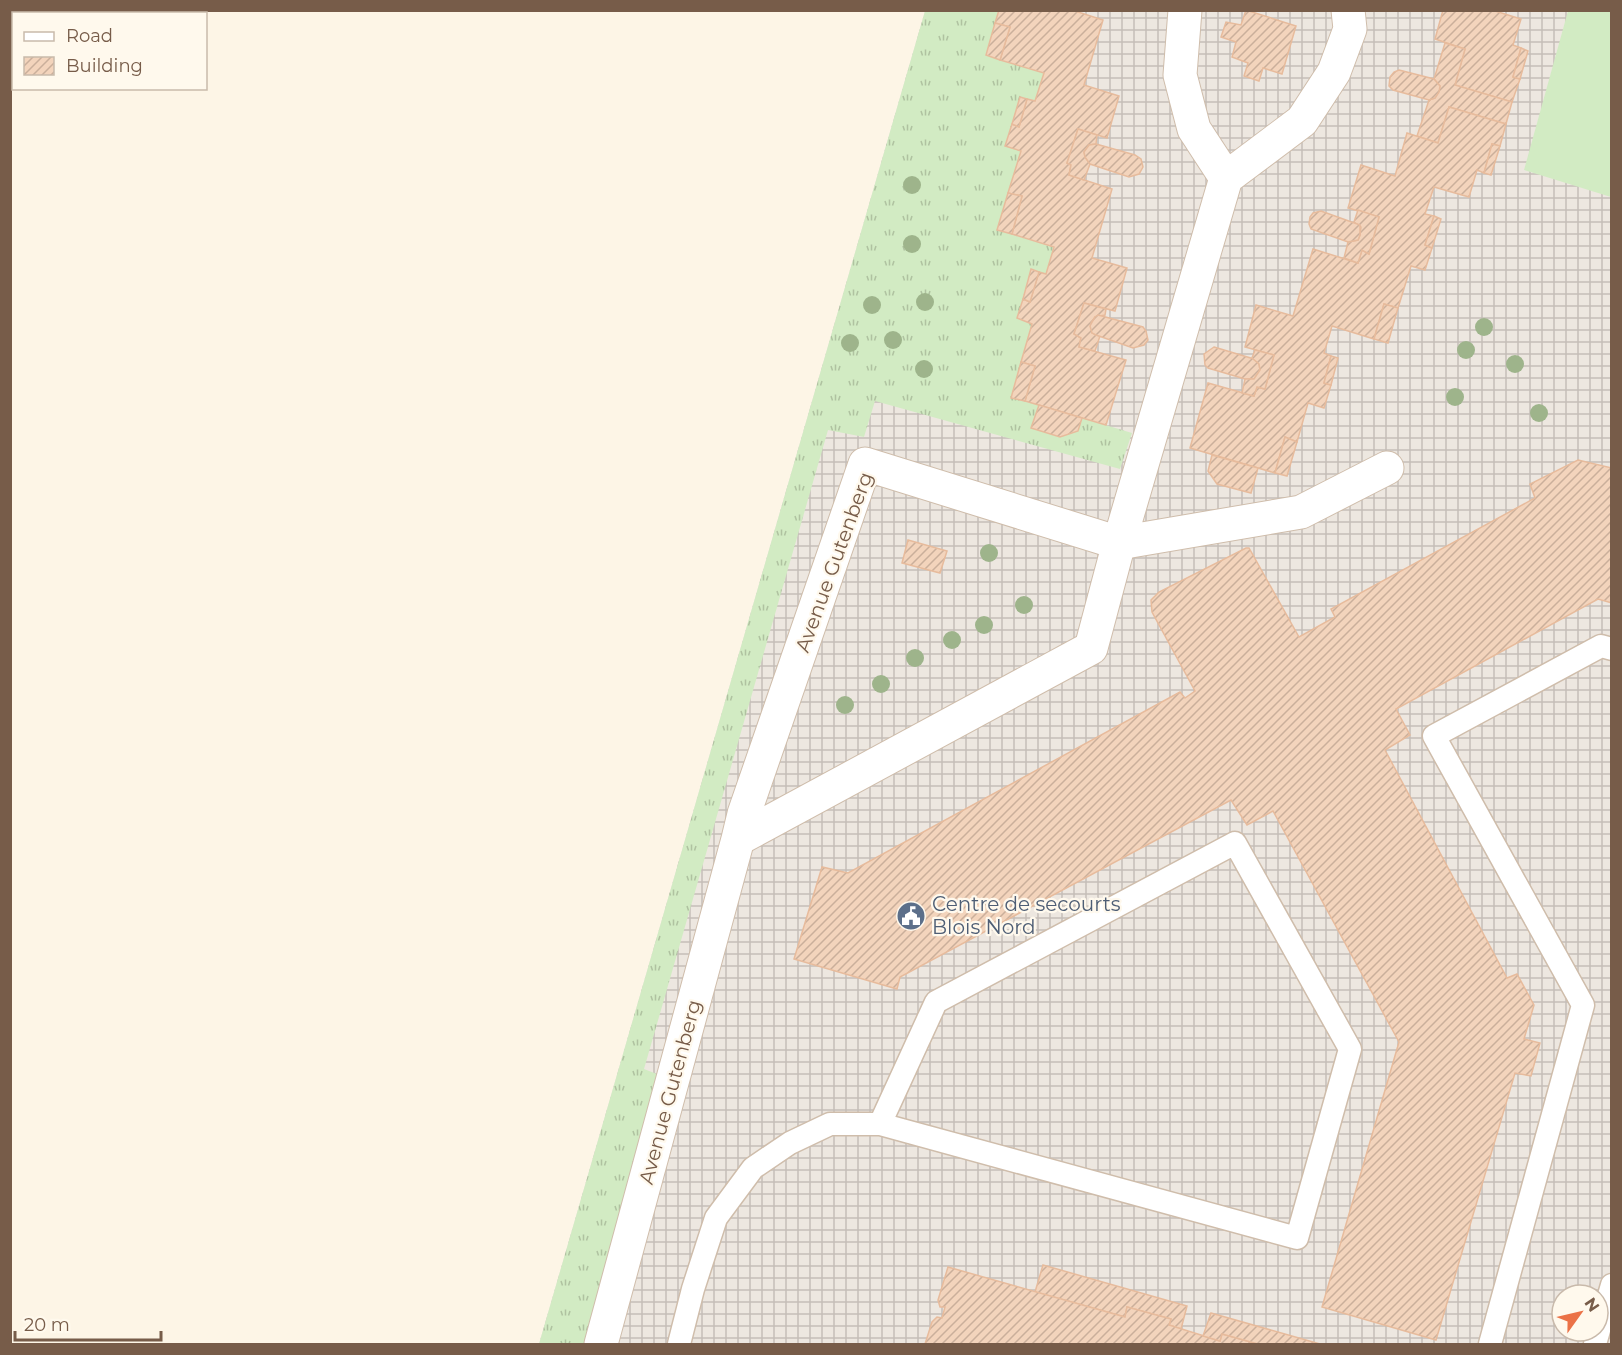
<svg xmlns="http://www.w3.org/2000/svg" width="1622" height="1355" font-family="Montserrat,sans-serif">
<defs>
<pattern id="industrial-grid" width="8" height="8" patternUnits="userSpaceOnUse" patternTransform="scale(1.5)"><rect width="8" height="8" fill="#ede7e0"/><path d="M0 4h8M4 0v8" fill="none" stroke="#c5beb8"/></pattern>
<pattern id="grass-tufts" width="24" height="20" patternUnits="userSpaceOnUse" patternTransform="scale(1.5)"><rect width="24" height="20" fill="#d2ebc3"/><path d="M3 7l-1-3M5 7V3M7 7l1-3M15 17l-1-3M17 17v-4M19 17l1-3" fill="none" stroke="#afc2a0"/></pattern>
<pattern id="building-hatch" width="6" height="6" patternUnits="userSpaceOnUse" patternTransform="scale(1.5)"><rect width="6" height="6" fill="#f3d4bc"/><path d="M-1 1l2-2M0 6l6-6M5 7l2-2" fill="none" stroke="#caaf9b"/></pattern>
</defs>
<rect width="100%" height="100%" fill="#fdf5e6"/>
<path fill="url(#industrial-grid)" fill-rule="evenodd" d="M925,11H1611V1344H539ZM1562,1295H1598V1331H1562Z"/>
<polygon fill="url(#grass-tufts)" points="925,11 999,11 986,55 1044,73 1035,101 1020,97 1005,146 1021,151 997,230 1054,247 1046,274 1031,270 1017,318 1032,324 1011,397 1039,405 1032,428 1060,437 1078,431 1082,418 1132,433 1120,469 875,401 864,437 828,430 644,1069 662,1076 585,1344 539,1344"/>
<polygon fill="#d2ebc3" points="1568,11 1611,11 1611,197 1524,170"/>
<g fill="url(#building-hatch)" stroke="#e7bb9c" stroke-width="1.5">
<polygon points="999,10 1072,10 1103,20 1084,85 1119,96 1107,138 1078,129 1067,163 1071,165 1069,175 1112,189 1092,258 1127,268 1115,311 1084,303 1074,334 1081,338 1079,347 1126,360 1106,425 1025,401 1035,366 1021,362 1032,324 1017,318 1023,299 1030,302 1039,272 1046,274 1054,247 1012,234 1022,196 1008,193 1021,151 1005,146 1012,124 1019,127 1027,99 1035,101 1044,73 1000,60 1010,27 995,23"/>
<polygon points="1246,10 1296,26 1282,74 1263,68 1259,81 1244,76 1248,63 1232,57 1236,42 1221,37 1226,22 1241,25"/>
<polygon points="1443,10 1492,10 1521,19 1513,45 1521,48 1513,77 1520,79 1512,102 1455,85 1465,49 1435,39"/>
<polygon points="995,23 1010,27 1000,60 986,55"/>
<polygon points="1445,43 1465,49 1455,85 1512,102 1506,124 1449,107 1438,143 1417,136 1429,100 1435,98 1439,91 1440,86 1434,79"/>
<polygon points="1521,48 1528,51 1520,79 1513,77"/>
<polygon points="1399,70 1434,79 1440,86 1439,92 1435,98 1429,100 1393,90 1389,86 1390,77 1394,72"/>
<polygon points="1020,97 1027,99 1019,127 1012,124"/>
<polygon points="1449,107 1506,124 1500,146 1492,144 1484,173 1477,170 1469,197 1434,187 1425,214 1434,216 1425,245 1432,248 1425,270 1411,266 1398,308 1384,304 1374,339 1332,326 1324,353 1331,356 1324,383 1331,385 1324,408 1308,403 1297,442 1285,437 1275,473 1190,448 1208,383 1254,396 1257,387 1265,389 1274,355 1245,347 1256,305 1293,316 1313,249 1358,263 1362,250 1369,254 1379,217 1348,208 1361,165 1395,176 1407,133 1438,143"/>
<polygon points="1078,129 1097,135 1096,144 1089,145 1084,152 1085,157 1090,164 1084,180 1069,175 1071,165 1067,163"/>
<polygon points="1096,144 1135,155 1141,159 1143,167 1139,174 1129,177 1090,164 1085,157 1084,152 1089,145"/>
<polygon points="1492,144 1500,146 1491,175 1484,173"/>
<polygon points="1008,193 1022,196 1012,234 997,230"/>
<polygon points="1358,210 1379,217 1369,254 1362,250 1358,263 1344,258 1348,242 1358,240 1360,235 1361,227 1354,222"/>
<polygon points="1321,211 1360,225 1360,235 1358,240 1348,242 1311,229 1309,224 1310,217 1313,213"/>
<polygon points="1434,216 1441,219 1432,248 1425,245"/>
<polygon points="1031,269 1039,272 1030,302 1023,299"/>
<polygon points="1084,303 1106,309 1105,315 1095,317 1091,323 1092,333 1100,336 1095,351 1079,347 1081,338 1074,334"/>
<polygon points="1384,304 1398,308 1388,343 1374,339"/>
<polygon points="1098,315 1143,327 1146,331 1148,340 1144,345 1133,348 1096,335 1092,333 1090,326 1095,317"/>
<polygon points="1214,347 1254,359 1259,364 1260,370 1254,379 1245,379 1208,368 1205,365 1204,354"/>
<polygon points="1255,350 1274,355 1265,389 1257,387 1254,396 1242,393 1245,379 1254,379 1260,370 1259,364 1252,358"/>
<polygon points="1331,356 1338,358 1331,385 1324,383"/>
<polygon points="1021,362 1035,366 1025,401 1011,398"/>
<polygon points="1039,405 1082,418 1078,431 1060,437 1031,428"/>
<polygon points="1285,437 1297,442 1287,476 1275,473"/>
<polygon points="1212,455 1258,468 1251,493 1217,484 1208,471"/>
<polygon points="1578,460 1612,468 1612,603 1598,599 1396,709 1410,735 1385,750 1507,978 1517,974 1534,1005 1524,1039 1540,1043 1531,1076 1515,1073 1436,1340 1322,1307 1399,1042 1273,811 1247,825 1231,800 900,977 897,989 794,959 822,867 848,873 1180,692 1185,698 1195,691 1152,612 1151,600 1159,592 1246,548 1249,548 1299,637 1335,617 1331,609 1535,498 1530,484"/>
<polygon points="908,540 947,551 940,573 902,563"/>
<polygon points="1043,1265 1187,1306 1181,1329 1169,1325 1171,1319 1127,1307 1125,1317 1035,1292"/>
<polygon points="948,1267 1125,1317 1127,1307 1171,1319 1169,1325 1220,1341 1222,1334 1258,1344 925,1344 932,1322 937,1317 942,1318 945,1307 940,1307 938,1300"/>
<polygon points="1211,1313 1320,1344 1258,1344 1222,1334 1220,1341 1203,1336"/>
</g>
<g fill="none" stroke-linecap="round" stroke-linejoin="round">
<g stroke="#cfbdab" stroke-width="25">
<g id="lane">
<polyline points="679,1344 693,1289 716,1218 753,1168 790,1143 830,1124 880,1124 1297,1238 1350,1049 1235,843 936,1002 880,1124"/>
<polyline points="1490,1344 1583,1005 1434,736 1601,646 1612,649"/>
<polyline points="1595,1344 1612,1285"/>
</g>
</g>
<g stroke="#cfbdab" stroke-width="35">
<g id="street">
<polyline points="1185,10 1180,75 1194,129 1226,178"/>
<polyline points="1348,10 1350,29 1334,72 1302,121 1226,178 1119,543 1301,512 1387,468"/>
<polyline points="601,1344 738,839 744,814 865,464 1119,543 1091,648 738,839"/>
</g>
</g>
<use href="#lane" stroke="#fff" stroke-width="22"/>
<use href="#street" stroke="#fff" stroke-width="33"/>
</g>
<g fill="#9eb48b">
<circle cx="912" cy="185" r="9"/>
<circle cx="912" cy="244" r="9"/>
<circle cx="925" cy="302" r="9"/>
<circle cx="872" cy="305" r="9"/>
<circle cx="1484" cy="327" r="9"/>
<circle cx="893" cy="340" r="9"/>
<circle cx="850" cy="343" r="9"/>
<circle cx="1466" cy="350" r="9"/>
<circle cx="1515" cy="364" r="9"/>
<circle cx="924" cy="369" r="9"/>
<circle cx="1455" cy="397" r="9"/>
<circle cx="1539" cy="413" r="9"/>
<circle cx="989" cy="553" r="9"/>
<circle cx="1024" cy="605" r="9"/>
<circle cx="984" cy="625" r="9"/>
<circle cx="952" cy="640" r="9"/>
<circle cx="915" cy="658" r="9"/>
<circle cx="881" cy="684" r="9"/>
<circle cx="845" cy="705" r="9"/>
</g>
<defs>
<g id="civic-disc" transform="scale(1.5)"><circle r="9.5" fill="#5c6f8a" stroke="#fff9ed"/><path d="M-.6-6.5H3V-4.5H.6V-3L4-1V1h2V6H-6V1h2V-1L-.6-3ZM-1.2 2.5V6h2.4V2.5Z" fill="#fff"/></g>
</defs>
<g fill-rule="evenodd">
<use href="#civic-disc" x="911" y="916"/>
</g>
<g text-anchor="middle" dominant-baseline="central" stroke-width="4.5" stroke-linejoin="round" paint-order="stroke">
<g font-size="20" fill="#775c49" stroke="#fff9ed">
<text transform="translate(834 562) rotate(-70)">Avenue Gutenberg</text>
<text transform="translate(670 1092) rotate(-75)">Avenue Gutenberg</text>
</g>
<g font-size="20" fill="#4e5e75" stroke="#fff9ed" text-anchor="start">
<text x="932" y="904">Centre de secourts<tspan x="932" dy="23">Blois Nord</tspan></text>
</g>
</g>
<rect width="1622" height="1355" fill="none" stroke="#775c49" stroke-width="24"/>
<rect x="12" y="12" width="195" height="78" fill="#fff9ed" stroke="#c9baab" stroke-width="1.5"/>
<rect x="24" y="32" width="30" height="9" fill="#ffffff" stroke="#c9baab" stroke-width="1.5"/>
<text x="66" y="42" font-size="18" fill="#775c49">Road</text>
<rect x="24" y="57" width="30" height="18" fill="url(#building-hatch)" stroke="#c9baab" stroke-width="1.5"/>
<text x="66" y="72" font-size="18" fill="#775c49">Building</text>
<g transform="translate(1580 1313) rotate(56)"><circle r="28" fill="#fff9ed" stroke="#c9baab" stroke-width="1.5"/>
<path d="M0-4.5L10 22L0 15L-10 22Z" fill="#eb7247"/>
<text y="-9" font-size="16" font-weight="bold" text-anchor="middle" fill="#775c49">N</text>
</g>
<path d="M15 1331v9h146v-9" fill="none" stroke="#775c49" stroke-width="3"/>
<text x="24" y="1331" font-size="18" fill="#775c49" stroke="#fff9ed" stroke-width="4.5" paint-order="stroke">20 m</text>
</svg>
